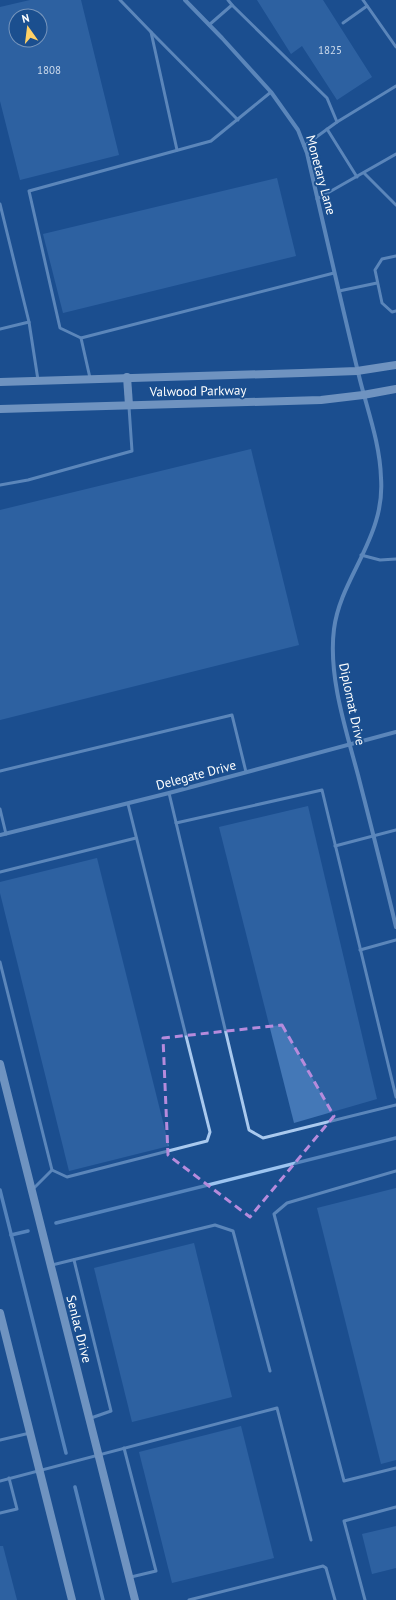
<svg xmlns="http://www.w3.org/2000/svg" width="396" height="1600" font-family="'PT Sans',sans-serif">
<rect width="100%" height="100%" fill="#1b4f8f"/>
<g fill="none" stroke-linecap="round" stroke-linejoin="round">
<g stroke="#9cc4f0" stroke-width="3.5">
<polyline points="0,1190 66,1453"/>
<polyline points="56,1223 396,1138"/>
<polyline points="11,1235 28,1231"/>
<polyline points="75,1487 103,1600"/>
</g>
</g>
<g fill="#4478b7" fill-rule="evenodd">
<path d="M30,0H81L119,155L20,180L0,101V7ZM16,16H40V40H16Z"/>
<polygon points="257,0 323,0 372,77 337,100 302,46 291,54"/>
<polygon points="277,178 296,256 63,313 43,234"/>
<polygon points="251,449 299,645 0,720 0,510"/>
<polygon points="308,806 377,1099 294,1123 219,827"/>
<polygon points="97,858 169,1146 69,1171 0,893 0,882"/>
<polygon points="396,1188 396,1460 381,1464 317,1208"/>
<polygon points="194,1243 232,1397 132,1422 94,1268"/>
<polygon points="241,1426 274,1558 172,1583 139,1452"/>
<polygon points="396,1526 396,1568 372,1574 362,1534"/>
<polygon points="0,1546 3,1546 17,1600 0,1600"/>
</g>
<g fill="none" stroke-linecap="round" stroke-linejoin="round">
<g stroke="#a9c9ee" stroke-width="3">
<polyline points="120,0 151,32 177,150"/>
<polyline points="363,0 396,47"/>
<polyline points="232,5 327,98 337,122 304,146"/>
<polyline points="343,23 367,6"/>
<polyline points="209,25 232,5 228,0"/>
<polyline points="151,32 238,120"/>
<polyline points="337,122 396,86"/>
<polyline points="327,129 357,177"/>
<polyline points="364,173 396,205"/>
<polyline points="317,199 396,154"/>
<polyline points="0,204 29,322 38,380"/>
<polyline points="396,256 382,259 375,270 382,303 392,312 396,311"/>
<polyline points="339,291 377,283"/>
<polyline points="0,329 29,322"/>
<polyline points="81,338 60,328 29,191 211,141 271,92"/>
<polyline points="90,378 81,338 334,273"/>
<polyline points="0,485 28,480 132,451 129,407"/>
<polyline points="361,555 380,560 396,559"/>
<polyline points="0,771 232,715 246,772"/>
<polyline points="169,793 249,1130 263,1138 396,1105"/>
<polyline points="0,809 6,834"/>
<polyline points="176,823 322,790 396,1097"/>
<polyline points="335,846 396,830"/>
<polyline points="0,872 136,838"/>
<polyline points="360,950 396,940"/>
<polyline points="0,962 52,1170 67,1177 207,1141 210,1132 128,804"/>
<polyline points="396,1171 287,1203 274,1214 344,1481 396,1468"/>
<polyline points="32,1190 52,1170"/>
<polyline points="74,1260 111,1411 91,1418"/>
<polyline points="52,1265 215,1225 233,1231 270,1371"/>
<polyline points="0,1440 30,1433"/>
<polyline points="124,1448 156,1571 131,1577"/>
<polyline points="0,1481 277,1408 311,1540"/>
<polyline points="0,1513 17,1509 9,1478"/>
<polyline points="189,1600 323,1566 326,1568 335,1600"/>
<polyline points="365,1600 344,1521 396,1507"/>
</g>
<g stroke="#a9c9ee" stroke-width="4">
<path d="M185,0L222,38L271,92L298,130L307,153C324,227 341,302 359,376C367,409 380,443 381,478C382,492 380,508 376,521C365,559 339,590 334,629C328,676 346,730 358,775C371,826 384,876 396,927"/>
<polyline points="0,835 169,793 396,732"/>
</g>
<g stroke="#d6e6fa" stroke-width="8">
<polyline points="127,377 129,405"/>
<polyline points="0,382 302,373 357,371 396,365"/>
<polyline points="0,409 321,400 363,395 396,389"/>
<polyline points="0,1064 135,1600"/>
<polyline points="0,1313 72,1600"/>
</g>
</g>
<path d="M0 0H396V1600H0ZM282,1025L334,1116L250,1217L168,1155L163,1038Z" fill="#1b4f8f" fill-opacity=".55" fill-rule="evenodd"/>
<path fill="none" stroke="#b68bdc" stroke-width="3" stroke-dasharray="8 5" stroke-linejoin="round" d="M282,1025L334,1116L250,1217L168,1155L163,1038Z"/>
<g text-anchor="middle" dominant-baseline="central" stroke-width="4" stroke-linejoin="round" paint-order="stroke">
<g font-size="11" fill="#d0dded">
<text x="330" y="50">1825</text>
<text x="49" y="70">1808</text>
</g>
<g font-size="13" fill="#fff" stroke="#1b4f8f">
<text transform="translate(321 175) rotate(75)">Monetary Lane</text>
<text transform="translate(198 391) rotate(-1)">Valwood Parkway</text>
<text transform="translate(352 704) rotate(78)">Diplomat Drive</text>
<text transform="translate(196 775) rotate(-15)">Delegate Drive</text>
<text transform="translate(79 1329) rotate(76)">Senlac Drive</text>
</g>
</g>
<g transform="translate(28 28) rotate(346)"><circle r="19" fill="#1b4f8f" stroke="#7695bc"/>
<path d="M0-3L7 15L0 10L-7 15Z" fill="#ffd166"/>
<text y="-6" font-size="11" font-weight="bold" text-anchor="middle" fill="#ffffff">N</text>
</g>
</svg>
